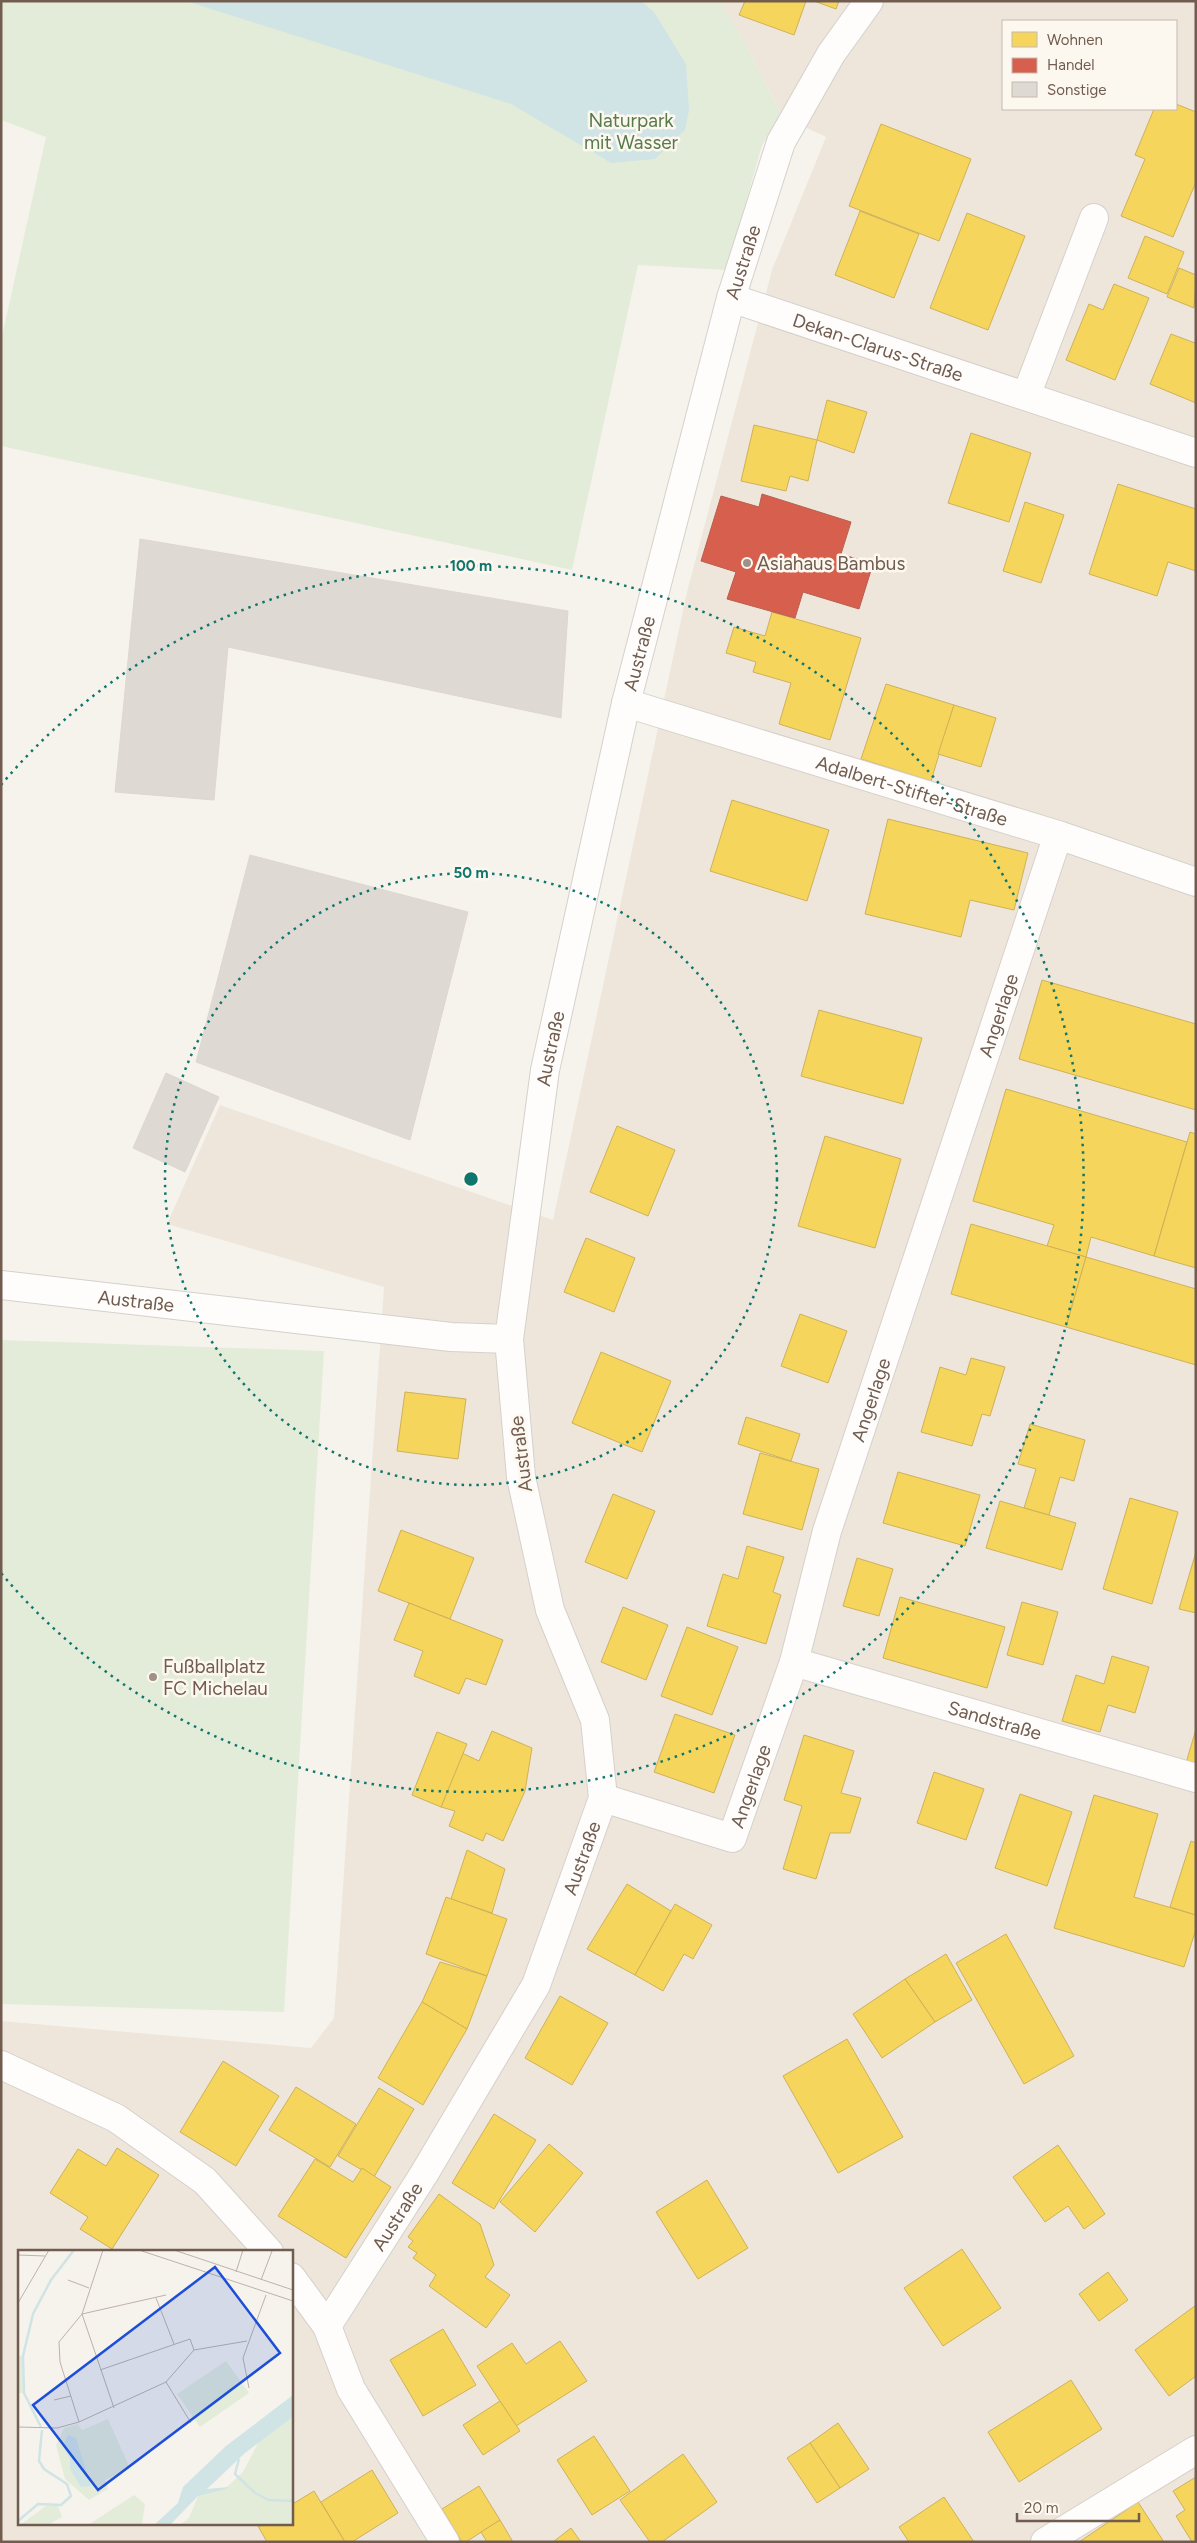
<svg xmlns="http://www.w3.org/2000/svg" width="1197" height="2543" font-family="Figtree,sans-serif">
<rect width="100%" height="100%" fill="#f6f3ed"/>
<path fill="#eee6db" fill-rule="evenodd" d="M720,1H1196V2542H1V2021L311,2048L334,2018L384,1287L167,1224L220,1105L553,1220L687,592L772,270L826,137L782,116L749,51ZM1003,21H1176V109H1003ZM19,2252H291V2524H19Z"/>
<g fill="#e3ecd9">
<polygon points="1,1 720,1 749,51 782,116 762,145 727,270 638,265 572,570 1,446 1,341 46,137 1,120"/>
<polygon points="1,1340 324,1351 284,2012 1,2004"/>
</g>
<polygon fill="#d0e3e5" points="186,1 641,1 654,12 686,64 689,110 685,130 655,159 611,163 511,104"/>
<g fill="#f6d55c" stroke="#ceb158">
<polygon points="745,1 806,1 794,35 739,15"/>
<polygon points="814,1 839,1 836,9"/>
<polygon points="1176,104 1196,112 1196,182 1173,237 1121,216 1145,159 1135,155 1154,109 1176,109"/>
<polygon points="881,124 971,159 939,241 849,206"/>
<polygon points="860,211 919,234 894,298 835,275"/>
<polygon points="967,213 1025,236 988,330 930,308"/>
<polygon points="1145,236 1184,252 1167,294 1128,278"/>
<polygon points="1179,268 1196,275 1194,308 1167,297"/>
<polygon points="1114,284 1149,298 1115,380 1066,360 1089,304 1103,310"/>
<polygon points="1171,334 1195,343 1196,341 1196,403 1150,384"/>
<polygon points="827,400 867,412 854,453 817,440"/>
<polygon points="754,425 817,440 808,481 790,476 786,491 741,481"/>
<polygon points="971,433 1031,453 1009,522 948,503"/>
<polygon points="1118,484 1196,509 1196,571 1168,562 1157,596 1089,574"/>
<polygon points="1025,502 1064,515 1041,583 1003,571"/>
<polygon points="772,612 861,638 830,740 779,724 791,683 753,672 756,662 726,653 734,627 765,636"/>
<polygon points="886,684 954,705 931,781 861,759"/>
<polygon points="954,705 996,718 981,767 938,754"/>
<polygon points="732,800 829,830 807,901 710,871"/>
<polygon points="888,819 1028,853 1014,910 970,900 961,937 865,914"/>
<polygon points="1042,980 1196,1024 1196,1110 1019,1059"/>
<polygon points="819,1010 922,1038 903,1104 801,1076"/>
<polygon points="1006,1089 1187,1142 1154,1256 1091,1237 1086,1257 1047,1246 1054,1225 973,1201"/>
<polygon points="617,1126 675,1150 648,1216 590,1192"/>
<polygon points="1190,1132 1196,1134 1196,1268 1154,1256"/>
<polygon points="825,1136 901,1159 875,1248 798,1226"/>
<polygon points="971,1224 1086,1257 1066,1327 951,1294"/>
<polygon points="586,1238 635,1258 614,1312 564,1292"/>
<polygon points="1086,1257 1196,1289 1196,1365 1066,1327"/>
<polygon points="800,1314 847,1331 828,1383 781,1366"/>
<polygon points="601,1352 671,1381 642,1452 572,1423"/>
<polygon points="971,1358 1005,1367 990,1416 982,1414 972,1446 921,1432 940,1367 966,1375"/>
<polygon points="405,1392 466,1399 458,1459 397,1451"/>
<polygon points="746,1417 800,1434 791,1461 738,1444"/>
<polygon points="1030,1424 1085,1440 1074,1481 1060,1477 1049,1515 1024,1508 1036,1469 1018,1464"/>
<polygon points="760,1453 819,1469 802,1530 743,1514"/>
<polygon points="898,1472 980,1495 965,1546 883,1523"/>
<polygon points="613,1494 655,1511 627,1579 585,1562"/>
<polygon points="1130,1498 1178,1512 1152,1604 1103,1589"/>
<polygon points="1000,1501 1076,1523 1062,1570 986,1548"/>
<polygon points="401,1530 474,1558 450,1619 378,1591"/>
<polygon points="747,1546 784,1557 773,1592 781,1595 766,1644 707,1626 723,1574 738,1579"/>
<polygon points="1196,1552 1196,1613 1179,1609"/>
<polygon points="857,1558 893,1569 879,1616 843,1606"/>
<polygon points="900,1597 1005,1627 987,1688 883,1658"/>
<polygon points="1022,1602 1058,1612 1043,1665 1007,1655"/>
<polygon points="409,1603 503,1640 486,1685 466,1678 459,1694 414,1676 423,1651 394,1640"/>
<polygon points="623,1607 668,1625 646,1680 601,1662"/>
<polygon points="687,1627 738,1647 712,1715 661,1696"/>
<polygon points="1112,1656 1149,1667 1135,1713 1108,1705 1100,1732 1062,1721 1076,1675 1104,1684"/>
<polygon points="675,1714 735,1735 714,1793 654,1772"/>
<polygon points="1196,1729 1196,1766 1186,1763"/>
<polygon points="492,1731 532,1748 525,1791 503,1841 486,1833 483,1841 449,1826 455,1811 441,1807 462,1753 479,1761"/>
<polygon points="437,1732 467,1744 441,1807 412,1795"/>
<polygon points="804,1735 854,1751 841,1793 861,1798 850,1833 830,1833 816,1879 783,1869 802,1806 784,1800"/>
<polygon points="934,1772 984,1789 966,1840 917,1823"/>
<polygon points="1020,1794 1072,1812 1047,1886 995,1868"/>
<polygon points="1094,1795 1158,1814 1134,1897 1196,1915 1196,1929 1184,1967 1054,1928"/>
<polygon points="1191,1841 1196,1843 1196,1915 1170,1907"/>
<polygon points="467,1850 505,1869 492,1913 451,1899"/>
<polygon points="627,1884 671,1911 635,1975 587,1949"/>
<polygon points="446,1897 507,1919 487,1976 426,1954"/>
<polygon points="675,1904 712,1925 693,1959 684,1954 663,1991 635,1975"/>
<polygon points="1006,1934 1074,2056 1024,2084 956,1963"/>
<polygon points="946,1954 972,2000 935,2022 905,1979"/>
<polygon points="440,1962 487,1976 467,2029 422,2002"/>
<polygon points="905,1979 935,2022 882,2058 853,2014"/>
<polygon points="560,1996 608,2023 572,2085 525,2058"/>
<polygon points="422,2002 467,2029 423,2105 378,2078"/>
<polygon points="847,2039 903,2137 838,2173 783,2076"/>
<polygon points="223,2061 279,2096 236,2166 180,2132"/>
<polygon points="296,2087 356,2124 330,2167 269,2130"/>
<polygon points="379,2088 414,2109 374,2177 338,2156"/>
<polygon points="494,2114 536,2140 494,2209 452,2183"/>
<polygon points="549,2144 583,2173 535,2232 500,2202"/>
<polygon points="1058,2145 1105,2214 1084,2229 1068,2206 1045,2222 1013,2177"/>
<polygon points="117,2148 159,2175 112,2249 80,2229 88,2217 50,2193 78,2149 106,2166"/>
<polygon points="315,2159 353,2182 362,2168 391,2187 346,2258 278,2216"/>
<polygon points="707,2180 748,2248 698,2279 656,2212"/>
<polygon points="439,2194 480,2224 494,2265 485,2277 510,2295 486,2328 429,2286 436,2275 413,2258 417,2253 408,2247 413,2241 408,2237"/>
<polygon points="962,2249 1001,2308 943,2346 904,2288"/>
<polygon points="1108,2272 1128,2300 1099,2321 1079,2294"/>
<polygon points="1196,2305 1196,2376 1169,2396 1135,2350"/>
<polygon points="443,2329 476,2385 423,2416 390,2360"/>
<polygon points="560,2341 587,2381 516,2426 477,2366 512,2343 526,2364"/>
<polygon points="1071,2380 1102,2429 1019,2482 988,2432"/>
<polygon points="500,2401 520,2431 483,2455 463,2425"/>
<polygon points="838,2423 869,2469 840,2488 810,2443"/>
<polygon points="594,2436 630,2491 592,2515 557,2460"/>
<polygon points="810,2443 840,2488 817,2503 787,2458"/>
<polygon points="683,2454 717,2502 662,2542 650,2542 620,2500"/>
<polygon points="372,2470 398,2513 352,2542 345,2542 321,2502"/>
<polygon points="1196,2477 1196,2542 1192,2542 1176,2516 1185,2510 1173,2491"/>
<polygon points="479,2486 500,2520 466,2542 462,2542 442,2509"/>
<polygon points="314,2491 345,2542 267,2542 258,2526 291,2524 291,2505"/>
<polygon points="944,2497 974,2542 909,2542 899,2527"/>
<polygon points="1138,2502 1164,2542 1079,2542"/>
<polygon points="500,2520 513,2542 487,2542 481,2532"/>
<polygon points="571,2528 581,2542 553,2542"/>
</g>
<polygon fill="#d6604d" stroke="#b85f4e" points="762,494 851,522 841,554 873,564 859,609 803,592 795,618 727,599 736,572 701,561 721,496 759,507"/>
<g fill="#dfd9d3" stroke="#ded7d0">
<polygon points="140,539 568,611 561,718 228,647 214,800 115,792"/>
<polygon points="250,855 468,912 410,1140 196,1062"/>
<polygon points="166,1073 219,1097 185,1172 133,1148"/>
</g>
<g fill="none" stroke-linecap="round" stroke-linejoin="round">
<g stroke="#d5d0cb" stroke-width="30">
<g id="minor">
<path id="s1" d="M731,298L1196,453"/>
<polyline points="1026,396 1094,218"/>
<path id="s2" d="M626,703L1058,835L1196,882"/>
<path id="s3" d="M1,1285L451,1337L509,1339"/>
<path id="s4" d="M794,1662L1196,1778"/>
<path id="s5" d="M603,1798L732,1838L794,1662L827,1531L1058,835"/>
<polyline points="1,2065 116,2118 205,2181 269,2252"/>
<polyline points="291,2277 327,2326 351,2389 445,2542"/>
<path id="s6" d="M327,2326L424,2174L536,1985L603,1798L595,1720L550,1610L521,1477L509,1339L545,1070L626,703L731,298L781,142L831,54L869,1"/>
<polyline points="1045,2542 1196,2450"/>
</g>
</g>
<use href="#minor" stroke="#fefdfc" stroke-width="28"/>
</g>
<g fill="none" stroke="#0f766e" stroke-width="2.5" stroke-dasharray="2.5 5">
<circle cx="471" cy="1179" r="306"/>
<path d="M1 785A613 613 0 1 1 1 1573"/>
</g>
<g fill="#a09186" stroke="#fdf8ef" stroke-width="2">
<circle cx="747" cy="563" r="5"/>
<circle cx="153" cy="1677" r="5"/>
</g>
<g text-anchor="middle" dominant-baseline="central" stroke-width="5" stroke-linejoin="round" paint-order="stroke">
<g font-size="19" fill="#587b4c" stroke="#fdf8ef">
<text x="631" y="120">Naturpark<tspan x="631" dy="22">mit Wasser</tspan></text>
</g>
<g font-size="19" fill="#715c4f" stroke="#fdf8ef">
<text stroke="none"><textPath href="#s6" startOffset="2174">Austraße</textPath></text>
<text stroke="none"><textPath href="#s1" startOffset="155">Dekan-Clarus-Straße</textPath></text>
<text stroke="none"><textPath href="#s6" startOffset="1769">Austraße</textPath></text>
<text stroke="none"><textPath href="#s2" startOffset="299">Adalbert-Stifter-Straße</textPath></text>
<text stroke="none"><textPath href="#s5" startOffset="1000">Angerlage</textPath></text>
<text stroke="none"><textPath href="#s6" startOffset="1364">Austraße</textPath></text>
<text stroke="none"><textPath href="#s3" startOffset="136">Austraße</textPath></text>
<text stroke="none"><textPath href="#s5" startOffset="595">Angerlage</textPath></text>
<text transform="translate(521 1454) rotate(-97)">Austraße</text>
<text stroke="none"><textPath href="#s4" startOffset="209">Sandstraße</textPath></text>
<text stroke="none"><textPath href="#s5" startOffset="190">Angerlage</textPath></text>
<text stroke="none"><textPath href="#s6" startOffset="535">Austraße</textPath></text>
<text stroke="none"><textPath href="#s6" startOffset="130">Austraße</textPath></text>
</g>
<g font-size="19" fill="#715c4f" stroke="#fdf8ef" text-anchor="start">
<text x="757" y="563">Asiahaus Bambus</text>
<text x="163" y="1666">Fußballplatz<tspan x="163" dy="22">FC Michelau</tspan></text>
</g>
</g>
<g transform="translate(18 2250)">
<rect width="275" height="275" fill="#f6f3ed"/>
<path d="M0,106H4L5,143H0ZM208,111L231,143L182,177L159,144ZM275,167V275H162L171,268L180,246L208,238L225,222L240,193ZM90,169L112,218L87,230L90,239L71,250L47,229L38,195L46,178L60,174L64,180ZM116,245L127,254L124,275H70ZM28,256H40L44,267L30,275H2Z" fill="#e3ecd9"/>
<path d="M275,145V167L227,203L189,239L211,237L208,239L180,246L152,275H136L160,253L165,237L208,196ZM50,185L58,188L73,236L63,237L52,219V209L45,196Z" fill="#d0e3e5"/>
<path fill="none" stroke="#d0e3e5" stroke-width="2.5" d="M23,177L6,143L5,106L15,64L33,30L56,0M221,209L217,224L237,243L251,250L275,251M0,271L20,254L43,255L53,246L49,234L26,219L21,211L24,180"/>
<path fill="none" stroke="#bdb2a9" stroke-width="1" d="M121,0L275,51M156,0L275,40M0,5L27,6M218,22L225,0M50,30L71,38M243,30L254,1M138,48L156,94M0,53L31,0M82,120L172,89L176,100M148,132L173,173M231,138L225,108L248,45M36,150L53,146M96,158L64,64L148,45M61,172L42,112L41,92L64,64L85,0M0,177L39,178L61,172L148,132L176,100L229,91M0,197V215"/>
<path fill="#1d4ed8" fill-opacity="0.15" stroke="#1d4ed8" stroke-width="2.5" d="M197,17L262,103L80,240L15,155Z"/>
<rect width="275" height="275" fill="none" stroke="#715c4f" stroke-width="2.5"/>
</g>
<circle cx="471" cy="1179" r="8" fill="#0f766e" stroke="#fdf8ef" stroke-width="2.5"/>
<g font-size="15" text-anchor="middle" font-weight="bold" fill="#0f766e" stroke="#fdf8ef" stroke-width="5" stroke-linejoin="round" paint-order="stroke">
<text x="471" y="571">100 m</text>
<text x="471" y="878">50 m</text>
</g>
<rect width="1197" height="2543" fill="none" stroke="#715c4f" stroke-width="5"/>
<rect x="1002" y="20" width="175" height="90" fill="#fdf8ef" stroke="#c5baaf"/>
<rect x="1012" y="32" width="25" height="15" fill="#f6d55c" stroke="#c5baaf"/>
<text x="1047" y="45" font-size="15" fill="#715c4f">Wohnen</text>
<rect x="1012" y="58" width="25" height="15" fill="#d6604d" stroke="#c5baaf"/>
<text x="1047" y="70" font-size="15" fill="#715c4f">Handel</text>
<rect x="1012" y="82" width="25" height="15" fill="#dfd9d3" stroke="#c5baaf"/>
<text x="1047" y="95" font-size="15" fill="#715c4f">Sonstige</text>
<path d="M1017 2513v8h122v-8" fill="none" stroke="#715c4f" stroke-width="2.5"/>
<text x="1024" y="2513" font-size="15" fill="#715c4f" stroke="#fdf8ef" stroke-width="4" paint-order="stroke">20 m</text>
</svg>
